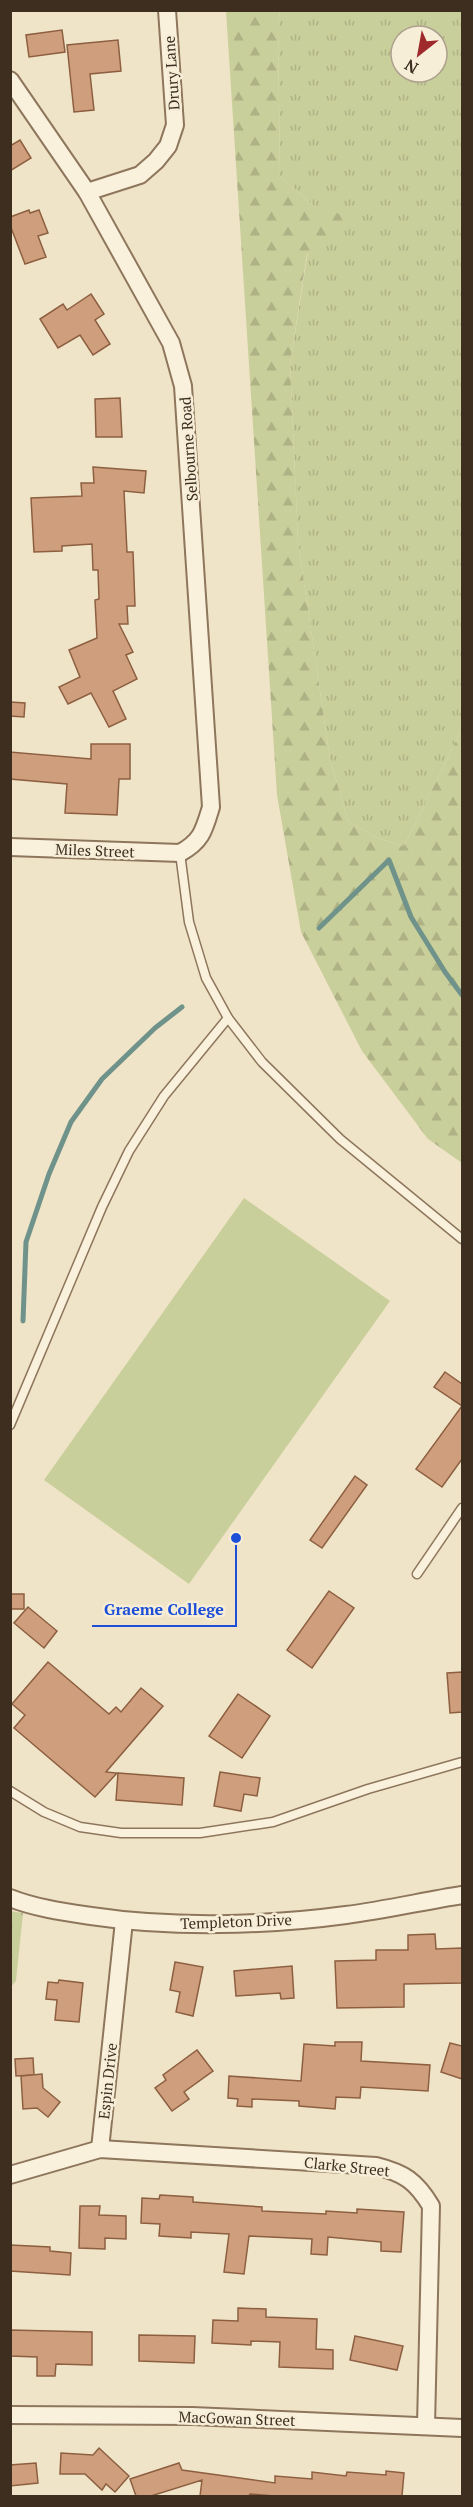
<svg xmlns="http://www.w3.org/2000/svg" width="473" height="2507" font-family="'PT Serif',serif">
<defs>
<pattern id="grass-tufts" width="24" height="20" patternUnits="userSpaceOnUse" patternTransform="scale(1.5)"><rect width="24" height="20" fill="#c9cf9b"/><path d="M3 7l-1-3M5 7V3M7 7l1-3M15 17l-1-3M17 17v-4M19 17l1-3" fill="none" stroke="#aeb285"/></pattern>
<pattern id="forest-firs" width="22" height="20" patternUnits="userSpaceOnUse" patternTransform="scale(1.5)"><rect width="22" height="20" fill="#c9cf9b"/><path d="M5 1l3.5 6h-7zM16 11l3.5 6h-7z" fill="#aeb285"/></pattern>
</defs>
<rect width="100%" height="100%" fill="#f0e4c8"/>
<g fill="url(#grass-tufts)" fill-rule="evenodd">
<path d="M280,11H462V729L404,846L377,838L348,821L330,759L298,541L290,364L315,207L280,176L278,26ZM401,36H437V72H401Z"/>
<polygon points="10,1911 23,1913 16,1981 11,1987"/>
</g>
<polygon fill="url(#forest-firs)" points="226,11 280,11 278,26 280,176 315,207 351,217 307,254 290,364 298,541 330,759 348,821 377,838 404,846 462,729 462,1163 428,1139 362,1051 301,932 277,795"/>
<polygon fill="#c9cf9b" points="244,1198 390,1301 189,1584 44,1480"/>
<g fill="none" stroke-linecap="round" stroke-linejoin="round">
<g stroke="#6f938a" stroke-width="5">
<polyline points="319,928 389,860 411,917 445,972 462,995"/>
<polyline points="23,1321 26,1242 49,1174 71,1122 102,1079 155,1028 182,1007"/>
</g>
</g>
<g fill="#cf9f7d" stroke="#8d5f41" stroke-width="1.5">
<polygon points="62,30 65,52 29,57 26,35"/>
<polygon points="118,40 121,71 90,74 94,110 74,112 67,45"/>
<polygon points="20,140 31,158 10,171 10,146"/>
<polygon points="29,210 30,213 39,210 48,233 38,236 46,257 25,264 10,225 10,217"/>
<polygon points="91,294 104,314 95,320 110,344 93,355 80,335 58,348 40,319 63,304 67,310"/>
<polygon points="120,398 122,437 96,437 95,399"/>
<polygon points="93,467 146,471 144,493 124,491 127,552 133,552 135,606 127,606 128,624 119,624 133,652 126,655 137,679 113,691 126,719 109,727 91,693 68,704 59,687 80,677 69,650 97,638 95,600 99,599 98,570 93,570 92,544 62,546 62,551 34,552 31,498 82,496 81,483 94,483"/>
<polygon points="10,702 25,703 24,717 10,716"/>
<polygon points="91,744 130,744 130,779 119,779 117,815 65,813 67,784 10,779 10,752 91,759"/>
<polygon points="445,1372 462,1384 462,1459 442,1487 416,1469 462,1406 434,1387"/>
<polygon points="355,1476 367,1485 322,1548 310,1540"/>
<polygon points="329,1591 354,1608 312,1668 287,1650"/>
<rect x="10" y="1594" width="14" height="15"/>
<polygon points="28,1607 57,1631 44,1648 14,1623"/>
<polygon points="48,1662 109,1714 116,1707 121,1712 141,1688 163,1706 106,1772 117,1773 95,1797 14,1728 25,1715 12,1704"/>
<polygon points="462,1672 462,1712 450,1713 447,1673"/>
<polygon points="238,1694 270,1716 242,1758 209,1736"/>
<polygon points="220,1772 260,1778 257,1796 244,1794 241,1811 214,1806"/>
<polygon points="118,1773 184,1778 182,1805 116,1800"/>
<polygon points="435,1934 436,1949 462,1948 462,1983 404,1984 404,2007 337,2008 335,1961 376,1960 376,1950 408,1950 408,1935"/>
<polygon points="175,1962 203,1967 193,2016 176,2012 180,1992 170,1990"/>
<polygon points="292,1966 294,1998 281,1999 280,1993 236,1996 234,1971"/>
<polygon points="59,1980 83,1983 79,2022 55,2020 57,2000 46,1999 48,1982 58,1983"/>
<polygon points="335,2042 362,2042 361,2061 430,2065 428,2091 361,2087 360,2098 336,2097 335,2109 299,2106 299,2101 252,2099 252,2107 237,2106 238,2099 228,2098 229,2076 301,2081 304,2044 335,2046"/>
<polygon points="450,2043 462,2046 462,2079 441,2072"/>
<polygon points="197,2050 213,2071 184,2092 189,2099 172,2111 155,2088 166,2080 163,2075"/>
<polygon points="33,2058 34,2075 16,2076 15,2059"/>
<polygon points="42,2074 43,2088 60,2102 48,2117 37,2108 23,2109 21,2076"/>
<polygon points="160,2195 193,2197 193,2202 262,2207 262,2211 326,2214 326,2211 357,2213 357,2209 404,2212 401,2252 381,2251 381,2242 328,2237 327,2255 311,2254 312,2239 249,2236 244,2274 224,2272 229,2234 191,2232 191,2238 159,2236 160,2224 141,2223 142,2198 159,2199"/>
<polygon points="80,2206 100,2206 99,2215 126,2216 126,2239 105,2238 105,2249 79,2248"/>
<polygon points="10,2245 50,2247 50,2251 71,2253 70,2275 10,2271"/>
<polygon points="238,2308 266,2309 266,2317 317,2319 316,2349 333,2350 333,2369 279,2367 280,2342 251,2341 251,2345 212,2343 213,2320 238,2321"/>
<polygon points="10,2330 92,2332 92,2365 56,2364 55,2376 37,2376 37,2357 10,2356"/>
<polygon points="139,2335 195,2336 194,2363 139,2361"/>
<polygon points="355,2336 403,2346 397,2370 350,2360"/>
<polygon points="99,2448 129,2476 115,2492 106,2484 102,2490 85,2474 60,2474 61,2453 93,2455"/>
<polygon points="36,2463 38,2483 10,2486 10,2465"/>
<polygon points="179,2463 182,2470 275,2483 275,2476 312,2479 312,2472 346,2476 347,2472 386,2475 386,2471 404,2473 402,2496 274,2496 250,2494 249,2496 200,2496 202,2480 151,2496 136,2496 130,2479"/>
</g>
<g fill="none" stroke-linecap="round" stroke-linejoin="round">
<g stroke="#8d765c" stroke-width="11">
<g id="lane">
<polyline points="180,853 189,922 206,978 228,1018 262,1062 340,1139 462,1239"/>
<polyline points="10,1425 102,1207 129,1151 164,1096 228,1018"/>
<polyline points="417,1574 462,1508"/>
<polyline points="10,1791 44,1812 80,1827 121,1833 200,1833 273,1822 368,1789 462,1762"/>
</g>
</g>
<g stroke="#8d765c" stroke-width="20">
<g id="street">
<path d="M10,80L87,192L171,343L183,386L211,807C204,830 202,841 180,853L10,847"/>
<polyline points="87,192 140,175 156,161 168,146 175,125 167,10"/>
<path d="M10,1898C35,1908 64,1912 91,1916C171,1928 265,1926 346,1915C385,1910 424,1901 462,1895"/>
<polyline points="100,2149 124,1921"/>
<path d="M10,2175L100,2149L376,2166C404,2173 416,2181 431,2206L426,2426"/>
<polyline points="10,2415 192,2416 462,2428"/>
</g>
</g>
<use href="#lane" stroke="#faf1dc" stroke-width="8"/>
<use href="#street" stroke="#faf1dc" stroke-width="16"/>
</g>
<g text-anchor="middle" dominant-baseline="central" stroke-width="5" stroke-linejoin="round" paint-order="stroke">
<g font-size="15" fill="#3d2e20" stroke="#f7eed8">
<text transform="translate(171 73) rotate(-94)">Drury Lane</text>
<text transform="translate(188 449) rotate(-94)">Selbourne Road</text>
<text transform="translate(95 850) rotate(2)">Miles Street</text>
<text transform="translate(236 1921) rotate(-2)">Templeton Drive</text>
<text transform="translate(107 2081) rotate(-84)">Espin Drive</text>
<text transform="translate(347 2166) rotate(6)">Clarke Street</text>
<text transform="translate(237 2418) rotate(2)">MacGowan Street</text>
</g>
</g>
<path fill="none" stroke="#1d4ed8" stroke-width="2" d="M236 1538L236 1626H92"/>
<circle fill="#1d4ed8" stroke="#f7eed8" stroke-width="2" cx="236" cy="1538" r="6"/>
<g font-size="16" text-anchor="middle" font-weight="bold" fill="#1d4ed8" stroke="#f7eed8" stroke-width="5" stroke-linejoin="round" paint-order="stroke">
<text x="164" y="1615">Graeme College</text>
</g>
<rect width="473" height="2507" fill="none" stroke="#3d2e20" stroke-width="24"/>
<g transform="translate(419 54) rotate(211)"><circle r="28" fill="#f7eed8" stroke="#ada18e" stroke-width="1.5"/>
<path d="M0-4.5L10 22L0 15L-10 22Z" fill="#9e2a2b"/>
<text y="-9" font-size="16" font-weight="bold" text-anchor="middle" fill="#3d2e20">N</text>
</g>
</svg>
